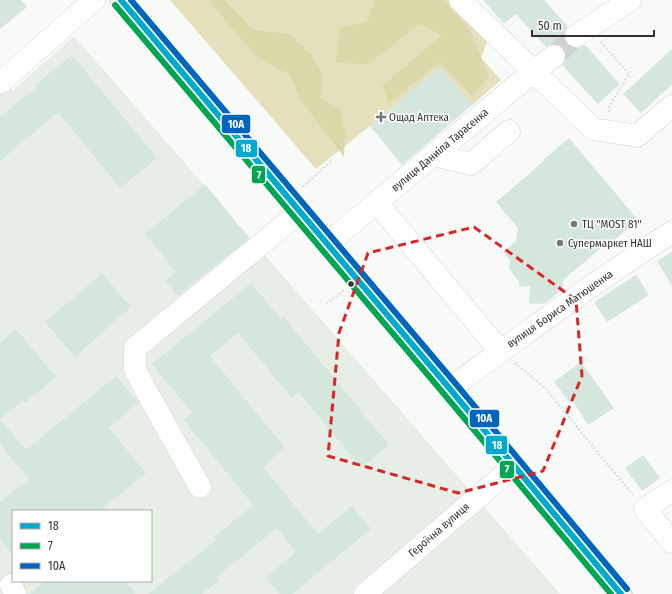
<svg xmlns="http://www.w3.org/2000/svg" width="672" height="594" font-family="'Fira Sans Condensed',sans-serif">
<rect width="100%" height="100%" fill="#f7faf6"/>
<path fill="#e7eee5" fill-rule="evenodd" d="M74,36L560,594H0V76L12,91ZM13,511H151V581H13Z"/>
<polygon fill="#e4e0bb" points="170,0 448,0 487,42 481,58 501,80 472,105 440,67 370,126 316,169"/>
<g fill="#ddd8aa">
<polygon points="208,0 225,0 254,30 289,34 312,55 323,75 321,98 341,111 345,133 344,157 301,101 290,75 258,58"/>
<polygon points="374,0 443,0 469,29 489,76 472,96 440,62 389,103 382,86 442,35 419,24 369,64 336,63 339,28 367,22"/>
</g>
<g fill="#d5e6dc">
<polygon points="0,0 21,0 27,7 0,29"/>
<polygon points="483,0 544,0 568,27 565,31 564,36 566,43 570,47 576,48 585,45 620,84 598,104 562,65 566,61 566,55 564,48 559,45 553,44 546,47 516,14 504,24"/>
<polygon points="672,49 672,84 641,113 623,94"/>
<polygon points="72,55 157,158 120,188 58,112 0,161 0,117 37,87 35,85"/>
<polygon points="440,67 472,105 402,165 370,126"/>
<polygon points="569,138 638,220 613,241 612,239 563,280 563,288 546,303 544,304 529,303 530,287 519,286 519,282 509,269 510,260 503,252 516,241 518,228 496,202 544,161 543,160"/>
<polygon points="205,184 249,238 178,296 165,281 176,272 145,234"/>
<polygon points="672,252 672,286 657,261"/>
<polygon points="102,273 131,307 75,357 45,322"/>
<polygon points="636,275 649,295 607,322 594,302"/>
<polygon points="251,283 281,319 284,317 389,445 361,468 299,392 291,397 238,333 210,356 285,448 263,467 318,534 352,506 371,529 292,594 280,594 266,577 296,552 277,528 217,577 219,581 202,594 148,594 216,540 214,537 253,505 184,420 192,413 152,364"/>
<polygon points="16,329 56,377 25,403 23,400 0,419 26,450 116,376 138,403 109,428 146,473 100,511 13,511 13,555 0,539 0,502 29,479 0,444 0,343"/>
<polygon points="581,362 614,408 588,425 573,401 570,403 554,382"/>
<polygon points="643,455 660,478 642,491 625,468"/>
<polygon points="45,581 125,581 136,594 30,594"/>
</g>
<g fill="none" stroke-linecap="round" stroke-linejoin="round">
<polyline stroke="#cfd2ce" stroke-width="22" stroke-dasharray="22 11" stroke-linecap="butt" points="554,56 576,36"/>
<g stroke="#d2d4d1" stroke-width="23">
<g id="minor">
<polyline points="460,0 593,129 637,136 672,106"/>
<polyline points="576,36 630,0"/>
<polyline points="0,83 94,0"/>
<polyline points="434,155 471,164 509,131"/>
<polyline points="377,203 500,351"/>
<polyline points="327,244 534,71 554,56"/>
<path d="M450,389C522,335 596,281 672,232"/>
<polyline points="200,487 145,389 135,369 135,348 300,212"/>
<polyline points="672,491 645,509 672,542"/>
<polyline points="11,585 15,594"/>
<polyline points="365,594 514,466"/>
</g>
</g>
<g stroke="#b6baac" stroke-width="23">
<polyline id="major" points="121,0 450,389 621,594"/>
</g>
<g stroke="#e0e1e0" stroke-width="2.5" stroke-dasharray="2 2" stroke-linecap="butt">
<polyline points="601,42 629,74 609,107 609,113"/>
<polyline points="303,187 332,160"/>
<polyline points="326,304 344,290"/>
<polyline points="515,363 545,388 633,495"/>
</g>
<use href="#minor" stroke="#fefefe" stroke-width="22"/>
<use href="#major" stroke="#edefe8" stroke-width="22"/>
<g stroke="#fff" stroke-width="9">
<polyline id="bus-1" points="121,0 450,389 621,594"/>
</g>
<g stroke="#fff" stroke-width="9">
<polyline id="bus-2" points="115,5 444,394 611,594"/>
</g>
<g stroke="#fff" stroke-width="9">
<polyline id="bus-3" points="131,0 456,384 627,589"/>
</g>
<use href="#bus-1" stroke="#00a9ce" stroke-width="6"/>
<use href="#bus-2" stroke="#00a651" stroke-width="6"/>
<use href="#bus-3" stroke="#0065bd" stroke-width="6"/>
</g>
<path fill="none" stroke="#d62828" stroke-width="3" stroke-dasharray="8 5" stroke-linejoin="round" d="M474,227L576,300L582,376L543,471L458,493L328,456L339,333L368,253Z"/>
<g fill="#767875" stroke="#fff" stroke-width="1.5">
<path d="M379 111h4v4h4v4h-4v4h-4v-4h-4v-4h4z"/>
<circle cx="574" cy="224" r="4"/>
<circle cx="560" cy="243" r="4"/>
</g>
<circle fill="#303230" stroke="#fff" stroke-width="1.5" cx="351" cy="284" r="3.5"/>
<g text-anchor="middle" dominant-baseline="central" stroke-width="3" stroke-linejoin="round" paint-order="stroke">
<g font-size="11" fill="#303230" stroke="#fff" text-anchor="start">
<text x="389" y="117">Ощад Аптека</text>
<text x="582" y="224">ТЦ "MOST 81"</text>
<text x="568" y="243">Супермаркет НАШ</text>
</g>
<g font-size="11" fill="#303230" stroke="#fff">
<text transform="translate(440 150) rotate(-40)">вулиця Даниіла Тарасенка</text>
<text transform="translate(560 309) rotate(-35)">вулиця Бориса Матюшенка</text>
<text transform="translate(439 530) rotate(-41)">Героїчна вулиця</text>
</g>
</g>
<g stroke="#fff" stroke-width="1.5">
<rect x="221" y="114" width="30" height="20" rx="4" fill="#0065bd"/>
<rect x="235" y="139" width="23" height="19" rx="4" fill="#00a9ce"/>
<rect x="251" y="165" width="15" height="19" rx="4" fill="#00a651"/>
<rect x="469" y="409" width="31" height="19" rx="4" fill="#0065bd"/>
<rect x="485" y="435" width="23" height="20" rx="4" fill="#00a9ce"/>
<rect x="499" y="460" width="16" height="19" rx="4" fill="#00a651"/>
</g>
<g font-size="11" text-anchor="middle" font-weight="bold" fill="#fff">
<text x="236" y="128">10А</text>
<text x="246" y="152">18</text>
<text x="259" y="179">7</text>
<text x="484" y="422">10А</text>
<text x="497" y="449">18</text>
<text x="507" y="473">7</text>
</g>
<rect x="12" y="510" width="140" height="72" fill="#ffffff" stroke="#acadac"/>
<rect x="20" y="523" width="20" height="6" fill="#00a9ce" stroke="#acadac"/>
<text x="48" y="530" font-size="12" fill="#303230">18</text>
<rect x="20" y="543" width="20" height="6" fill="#00a651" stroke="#acadac"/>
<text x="48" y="550" font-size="12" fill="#303230">7</text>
<rect x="20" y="563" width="20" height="6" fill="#0065bd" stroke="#acadac"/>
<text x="48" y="570" font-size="12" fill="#303230">10А</text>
<path d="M532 30v6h122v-6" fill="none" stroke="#303230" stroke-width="2"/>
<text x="538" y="30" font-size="12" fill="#303230" stroke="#ffffff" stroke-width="3" paint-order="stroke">50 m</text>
</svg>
